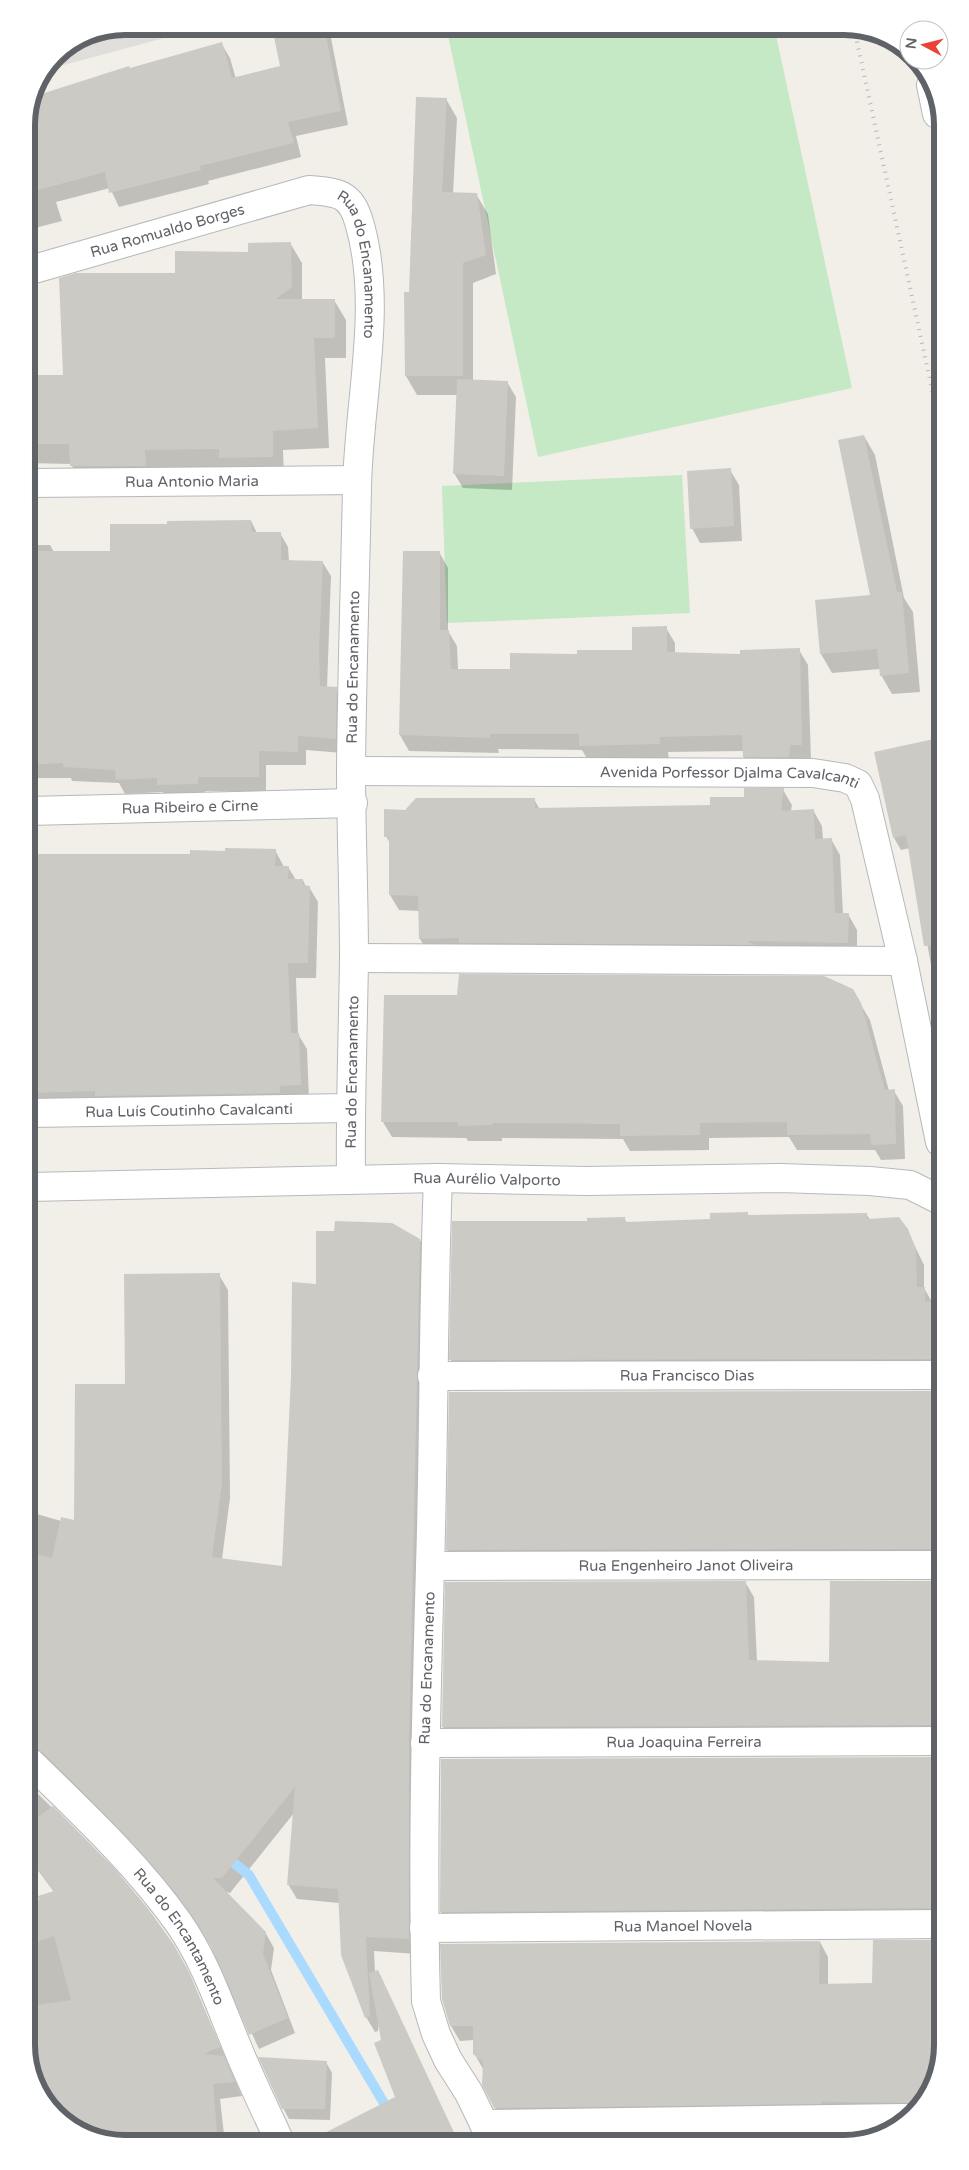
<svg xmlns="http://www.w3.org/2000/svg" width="969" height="2170" font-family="'Varela Round',sans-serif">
<rect width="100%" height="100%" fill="#f1efe8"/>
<polygon fill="#e0deda" points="125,26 209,26 45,70 55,55 87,34"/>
<g fill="#c5e8c5">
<polygon points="446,26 774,26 852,388 538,457"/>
<polygon points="682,475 690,613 447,623 442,486"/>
</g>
<g fill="#0003">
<polygon points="125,26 159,26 58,53 87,34"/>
<polygon points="306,26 324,26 331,38 348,125 296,136 301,157 208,181 209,184 119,207 110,188 56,202 62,221 27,230 26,119 31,98 221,43 230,58 236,79 282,67"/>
<polygon points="446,99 457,118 453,194 476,194 488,214 496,274 473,283 473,381 507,382 516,397 512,490 463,488 454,473 457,395 417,395 406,376 410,294"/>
<polygon points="290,243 302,263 302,300 334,300 346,320 346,358 325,358 329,448 283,450 284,477 82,485 71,464 27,463 27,376 64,376 176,275"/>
<polygon points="864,436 875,455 904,598 913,612 920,692 892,694 881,675 880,669 832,673 821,654 816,601 872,596"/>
<polygon points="730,470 739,485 742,541 700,543 692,528"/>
<polygon points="251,521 257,533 280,533 288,547 289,561 323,563 331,576 327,688 336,689 344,702 343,753 306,750 306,765 266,765 266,791 205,791 205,797 166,798 163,792 125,794 119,783 72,781 71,778 28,778 28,545 50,545 54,552 111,552 168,526"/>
<polygon points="404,552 439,552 448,568 448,631 457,646 458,670 511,670 578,655 633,651 666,628 675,643 675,653 742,655 799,650 808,665 811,760 753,772 744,757 744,751 668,752 669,760 589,762 582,750 498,749 499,753 409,751 400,735"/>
<polygon points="934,740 939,750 940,1015 910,848 901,850 894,838 876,753"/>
<polygon points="783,790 792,805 791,811 813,810 822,826 823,840 831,839 840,855 843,914 848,914 857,930 857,958 429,954 420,939 420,911 399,910 390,895 391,845 386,836 406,811 534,799 540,810 711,807"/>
<polygon points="275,850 284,867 288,867 296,880 303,880 306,887 309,887 318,902 316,978 296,978 298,1034 307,1049 309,1100 39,1107 30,1092 191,855"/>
<polygon points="852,990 870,1020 889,1091 894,1091 903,1106 905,1159 881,1160 875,1150 797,1150 789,1137 709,1138 709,1150 630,1151 623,1139 502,1138 502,1141 468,1141 466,1138 392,1137 383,1122"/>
<polygon points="747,1213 749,1216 867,1215 870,1220 907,1230 924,1265 924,1288 932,1302 941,1301 941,1374 459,1375 451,1360 453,1222 588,1222 624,1218 627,1223 711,1220"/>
<polygon points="420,1240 428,1255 417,1954 374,1951 375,1972 455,2135 444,2141 349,2142 341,2126 397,2097 379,2022 378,2031 375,2032 366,2017 339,1903 297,1899 288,1884 294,1813 230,1893 226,1892 265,1932 274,1948 271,1970 295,2033 259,2049 212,1947 201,1928 167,1884 129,1843 31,1765 30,1512 61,1521 75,1521 126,1386 219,1275 228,1290 230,1498 222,1559 283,1567 317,1285"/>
<polygon points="30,1302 38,1317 38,1358 30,1358"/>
<polygon points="941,1392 941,1564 456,1565 447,1550 450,1393"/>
<polygon points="745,1582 754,1597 757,1662 830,1663 831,1582 941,1582 942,1740 451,1742 443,1727"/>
<polygon points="942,1758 942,1923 450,1927 441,1912 442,1760"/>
<polygon points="31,1787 96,1851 190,1976 242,2096 220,2099 225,2143 118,2144 65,2124 32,2077 31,1904 54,1892 31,1861"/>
<polygon points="875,1941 942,1941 943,2045 923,2105 906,2117 504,2123 495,2108 483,2069 474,2053 474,2040 460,2041 451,2026 820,1942 828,1957 828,1985 874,1985"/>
<polygon points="326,2062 332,2073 330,2120 289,2119 283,2108"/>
<polygon points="881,2135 876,2138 539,2141 539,2140"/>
</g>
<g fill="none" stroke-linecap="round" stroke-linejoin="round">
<polyline stroke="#aadaff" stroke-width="10" points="224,1855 249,1875 391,2115"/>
</g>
<g fill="#cccac5">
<polygon points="299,26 324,26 341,111 288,122 294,143 200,166 201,170 109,193 105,172 27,193 26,119 32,97 129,66 130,68 222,42 232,78 280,66 273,32"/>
<polygon points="416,97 447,98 442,192 477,193 486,255 463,263 463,376 405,376 404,292 409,292"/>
<polygon points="291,242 292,287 276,299 335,299 335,338 314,338 318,428 273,431 273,457 219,458 219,449 145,450 146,466 70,466 69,444 27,444 27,375 63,375 59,278 76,273 175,273 175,251 248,252 248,243"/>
<polygon points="457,379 508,381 504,476 453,474"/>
<polygon points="864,435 897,592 902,592 909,673 880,676 877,649 820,654 815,600 870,595 838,440"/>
<polygon points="731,468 734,526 690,529 687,471"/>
<polygon points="251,520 252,532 281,532 281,560 323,561 319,647 320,686 337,687 336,739 298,736 298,752 259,751 259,777 198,777 198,784 157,785 157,778 116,780 115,770 63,767 63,763 28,765 28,610 31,610 32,551 110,551 110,524 167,524 167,521"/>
<polygon points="403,551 440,551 440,630 449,630 451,669 510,669 510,653 577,654 577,650 632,650 632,627 667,626 667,652 740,654 740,650 800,648 802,745 790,745 789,757 743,757 742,735 660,737 660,744 579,746 579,734 490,734 490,738 399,735"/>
<polygon points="934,739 939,761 940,945 924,946 906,835 893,838 874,752"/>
<polygon points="744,788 784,788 781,811 814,809 815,839 832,838 835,913 849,913 848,943 747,941 754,945 459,943 459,938 419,939 418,896 389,895 389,837 384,837 384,809 405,810 416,798 535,798 535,808 710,805 710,797 744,797"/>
<polygon points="225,848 276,849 275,866 289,866 288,879 303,879 303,885 310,886 308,963 288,963 291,1033 299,1033 301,1085 280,1086 280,1093 95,1096 95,1091 29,1093 28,854 190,854 190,850 225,851"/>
<polygon points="459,974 824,976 853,989 861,1003 885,1090 895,1089 896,1144 871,1145 870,1134 787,1135 787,1122 700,1123 700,1135 620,1136 620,1124 493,1123 493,1125 458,1126 458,1122 381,1122 384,995 457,995"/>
<polygon points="748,1212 748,1215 867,1213 867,1219 899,1217 908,1229 916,1249 917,1287 925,1287 925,1302 941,1300 941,1359 449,1360 452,1221 587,1221 587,1218 625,1217 625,1222 710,1219 710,1213"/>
<polygon points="335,1221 392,1223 420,1239 409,1743 409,1939 366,1937 370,2016 365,2018 341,1955 338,1889 287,1885 295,1787 222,1878 213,1878 266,1932 263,1954 288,2018 249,2035 210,1945 174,1891 100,1809 42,1752 31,1748 30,1553 52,1558 61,1517 74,1520 75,1384 125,1384 124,1274 220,1273 222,1483 212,1557 282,1566 291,1377 292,1282 316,1284 316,1231 334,1231"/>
<polygon points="941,1391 941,1549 446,1550 449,1392"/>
<polygon points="746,1581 749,1660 829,1662 830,1581 941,1581 942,1725 442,1727 445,1582"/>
<polygon points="938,1757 939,1837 942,1837 942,1908 440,1912 441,1759"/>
<polygon points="53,1806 115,1869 149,1910 174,1945 190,1974 220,2047 204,2054 224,2056 235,2082 213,2084 218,2143 118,2144 65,2124 32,2077 31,2006 71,2000 54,1936 31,1944 31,1902 39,1900 38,1896 54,1891 31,1860 31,1822"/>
<polygon points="873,1940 940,1940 938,2041 943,2041 943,2045 923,2103 821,2102 821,2104 494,2108 482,2085 483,2062 473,2054 473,2026 450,2026 442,1999 440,1944 820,1941 819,1984 872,1983"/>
<polygon points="378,1970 458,2141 307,2142 395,2097 374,2043 381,2040 369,1973"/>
<polygon points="258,2057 327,2061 325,2109 282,2109"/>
<polygon points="821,2135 821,2139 563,2141 564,2138"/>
</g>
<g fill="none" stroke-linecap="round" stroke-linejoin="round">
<g stroke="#b5b8bc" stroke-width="30">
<g id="street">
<polyline points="931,85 937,114"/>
<path id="s1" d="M27,271L309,190C337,192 351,193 359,222C384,305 358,404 357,489C355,582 352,675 351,767C351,831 354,894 354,958C353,1032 350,1106 351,1179"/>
<path id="s2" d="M27,483L357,480"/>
<path id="s3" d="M351,771L813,773L845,778L858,784L865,799L903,961L940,1142"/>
<path id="s4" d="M28,811L353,803"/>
<polyline points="354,958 903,961"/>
<path id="s5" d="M29,1113L350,1108"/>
<path d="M438,1178C433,1308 434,1437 430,1567C426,1711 422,1856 426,2001L436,2034L448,2060L469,2093L484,2124L496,2141"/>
<path id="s6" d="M432,1376L941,1375"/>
<path id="s7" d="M430,1566L941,1565"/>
<path id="s8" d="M425,1743L942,1741"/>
<path id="s9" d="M31,1763C82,1813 136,1863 178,1922C205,1960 220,2006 238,2049C251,2081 266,2111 280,2142"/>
<path id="s10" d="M424,1928L942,1924"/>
<polyline points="484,2124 904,2118"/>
</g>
</g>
<g stroke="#b6babf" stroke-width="30">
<g id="secondary">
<path id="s11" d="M29,1187L438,1178L587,1181L780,1178L870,1181L910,1185L940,1200"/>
</g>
</g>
<use href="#street" stroke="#fff" stroke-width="28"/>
<use href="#secondary" stroke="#fff" stroke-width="28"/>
<polyline stroke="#b6b7b8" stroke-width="4" stroke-dasharray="1 6" stroke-linecap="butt" points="854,28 938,417"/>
</g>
<g text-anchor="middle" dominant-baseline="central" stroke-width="5" stroke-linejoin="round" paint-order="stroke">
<g font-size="15" fill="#5f6368" stroke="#fff">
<text stroke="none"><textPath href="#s1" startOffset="146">Rua Romualdo Borges</textPath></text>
<text stroke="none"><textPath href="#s1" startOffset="400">Rua do Encanamento</textPath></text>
<text stroke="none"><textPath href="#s2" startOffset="165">Rua Antonio Maria</textPath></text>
<text transform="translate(353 667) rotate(-89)">Rua do Encanamento</text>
<text stroke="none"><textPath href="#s3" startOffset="379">Avenida Porfessor Djalma Cavalcanti</textPath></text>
<text stroke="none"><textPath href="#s4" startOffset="162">Rua Ribeiro e Cirne</textPath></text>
<text transform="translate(352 1072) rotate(-89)">Rua do Encanamento</text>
<text stroke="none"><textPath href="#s5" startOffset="160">Rua Luís Coutinho Cavalcanti</textPath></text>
<text stroke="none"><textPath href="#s11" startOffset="458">Rua Aurélio Valporto</textPath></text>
<text stroke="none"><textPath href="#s6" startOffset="255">Rua Francisco Dias</textPath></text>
<text stroke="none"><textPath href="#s7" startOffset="256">Rua Engenheiro Janot Oliveira</textPath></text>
<text transform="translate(427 1668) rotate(-88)">Rua do Encanamento</text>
<text stroke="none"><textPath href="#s8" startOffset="259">Rua Joaquina Ferreira</textPath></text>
<text stroke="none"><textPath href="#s10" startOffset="259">Rua Manoel Novela</textPath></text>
<text stroke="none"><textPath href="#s9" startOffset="230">Rua do Encantamento</textPath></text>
</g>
</g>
<path d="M0 0H969V2170H0ZM125 35H844A90 90 0 0 1 934 125V2045A90 90 0 0 1 844 2135H125A90 90 0 0 1 35 2045V125A90 90 0 0 1 125 35Z" fill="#fff" fill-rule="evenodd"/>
<path fill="none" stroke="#5f6368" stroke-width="6" d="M125 35H844A90 90 0 0 1 934 125V2045A90 90 0 0 1 844 2135H125A90 90 0 0 1 35 2045V125A90 90 0 0 1 125 35Z"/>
<g transform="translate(924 45) rotate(277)"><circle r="24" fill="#ffffff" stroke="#bfc1c3"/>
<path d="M0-4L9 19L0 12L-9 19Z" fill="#ea4335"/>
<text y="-8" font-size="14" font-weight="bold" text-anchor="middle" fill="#5f6368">N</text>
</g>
</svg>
